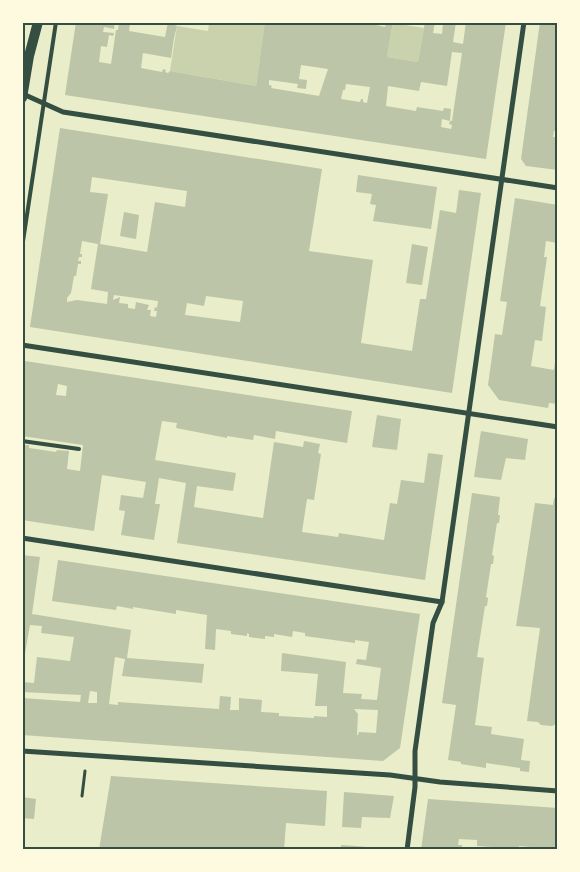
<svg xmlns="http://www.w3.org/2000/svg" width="580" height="872" font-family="'Asap Condensed',sans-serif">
<rect width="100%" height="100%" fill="#e9edc9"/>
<g fill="#cad2ad">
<polygon points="209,23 265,23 256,86 170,71 177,26 208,31"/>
<polygon points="393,23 424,28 418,62 387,57"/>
</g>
<g fill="#bcc5a7" fill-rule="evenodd">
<path d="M76,22H115L114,29L104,27L103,32L114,33L113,36L109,35L107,47L101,46L99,62L111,64L116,30H118L119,22L130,24L129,31L165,37L168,22L177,26L174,38L171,58L143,53L141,68L162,72L163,69L166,70L165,72L168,73L170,71L256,86L265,22H363L385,27L386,22H393L387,57L418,62L425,22H435L433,33L442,34L443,24L449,25L450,22H456L453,42L463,44L466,22H506L486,159L65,95ZM452,52L462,53L452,121H450L449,124L452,125L451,129L441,127L442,119L450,121L451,109L444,108L443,111L417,107L416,111L386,106L388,86L419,91L421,82L447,86ZM301,65L328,69L319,96L271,88L272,86L269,85V80L298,84L297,88L306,89L307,80L299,79ZM346,84L370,87L367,103L363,102V99H361L360,102L341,99L343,90H345Z"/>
<polygon points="540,22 558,22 558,131 554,131 553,137 557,137 555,149 558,149 558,170 526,166 521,159"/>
<path d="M60,128L322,169L309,251L373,260L361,343L412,351L420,299H426L440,210L456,213L459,190L481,193L452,393L30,327ZM92,177L187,191L185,207L155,202L147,252L100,244L108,194L90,192ZM82,241L98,244L91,289L108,292L107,304L77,300L67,302V298L71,293L74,276H76L78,264H81V261H78L79,257H82V254H80ZM114,295L158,301L157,308L155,307L154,311H157L156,317L150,316L151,310H147L149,305L136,302L135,309L128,308V304L119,303L120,297L113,300ZM206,296L243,301L240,322L185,315L187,303L204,306Z"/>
<polygon points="358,175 437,187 431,229 373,221 376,205 370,204 372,194 356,192"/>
<polygon points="515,198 558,205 558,243 546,241 544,257 547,257 540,306 546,307 542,341 535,340 531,366 554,370 555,363 558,363 558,404 549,403 548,408 499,400 488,385 495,334 502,335 507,302 500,301"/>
<polygon points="124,212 139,215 136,239 120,236"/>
<polygon points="412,244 428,247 422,285 406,283"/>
<path d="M25,361L352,411L347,443L276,431L275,439L254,435L253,440L227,436V438L176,428L177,423L162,421L155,460L236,473L233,491L197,486L194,507L263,518L274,442L303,447L304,441L320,444L318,453L321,454L314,500L307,499L302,532L338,537L339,533L384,540L390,503L397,504L401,480L424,483L428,453L443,455L425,580L177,543L186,483L159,478L155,504H160L154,540L121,535L125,511L119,510L121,495L143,498L146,482L102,475L94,531L22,520V445H29V448L56,452L57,450L69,451L67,469L80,471L83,445L22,436V379ZM58,384L67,386L66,396L56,395Z"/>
<polygon points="377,415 401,419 397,450 372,447"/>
<polygon points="481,431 528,439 525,460 506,458 501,480 474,477"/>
<polygon points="472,493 500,497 498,515 500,515 499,523 497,523 492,555 494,556 493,564 491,564 486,597 488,598 487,606 485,606 477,657 484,658 475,725 492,727 491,734 524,739 521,760 530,761 529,772 520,771 520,768 486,763 486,768 461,764 461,762 448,760 456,705 442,703"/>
<polygon points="554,498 558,499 558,723 552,726 541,725 538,722 527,721 540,628 516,626 535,503 553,505"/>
<path d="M22,555L40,557L32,614L131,630L127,658L204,664L202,683L122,676L125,659L115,657L109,704L118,705V702L219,709L220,696L231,697L230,710H239V698L262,700L261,712L279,713V716L314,718V716L327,717V706H315L318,674L281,671L282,653L346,662L343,693L362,694L361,699L377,700L381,668L356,664L357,659L366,660L369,642L355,640V643L305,636V633L293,631L292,637L274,634V637L265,636V639L249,637V634L247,633V636L231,634V631L216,629L215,650L205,649L207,615L176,610V614L133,607V609L117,606L116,610L52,601L58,560L420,614L400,748L383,761L22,735V698L80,702L81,695L22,692V682L34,683L37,657L70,661L74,637L41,633L42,626L30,625L22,671ZM90,691L97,692V703H88ZM354,709L378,710L376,733L359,732L358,735H357L358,714Z"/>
<polygon points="111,776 327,791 325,826 286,823 284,850 99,850"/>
<polygon points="344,792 394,796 390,818 362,817 361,828 342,827"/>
<polygon points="22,797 36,799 34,819 22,818"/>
<polygon points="428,799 558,808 558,850 545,848 545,850 542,850 542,848 519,846 519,849 477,846 477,840 459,839 458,845 462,845 462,850 421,850"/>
<polygon points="342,845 380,848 380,850 337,850"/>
</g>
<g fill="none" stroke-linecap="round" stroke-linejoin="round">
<polyline stroke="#344e41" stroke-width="3" points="82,796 85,771"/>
<g stroke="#344e41" stroke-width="4">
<polyline points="22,248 56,22"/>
<polyline points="22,441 79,449"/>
</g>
<g stroke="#344e41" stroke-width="5">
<polyline points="23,94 63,112 558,188"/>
<polyline points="22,345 558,427"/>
<polyline points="22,538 442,602"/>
<polyline points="22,751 390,775 440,782 558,791"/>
<polyline points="407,850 415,787 415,751 433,623 442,602 524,22"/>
</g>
<polyline stroke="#344e41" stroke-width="10" points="22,98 29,56 38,22"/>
</g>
<rect width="580" height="872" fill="none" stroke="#fefae0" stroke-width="48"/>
<rect x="24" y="24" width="532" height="824" fill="none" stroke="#344e41" stroke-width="2"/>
</svg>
